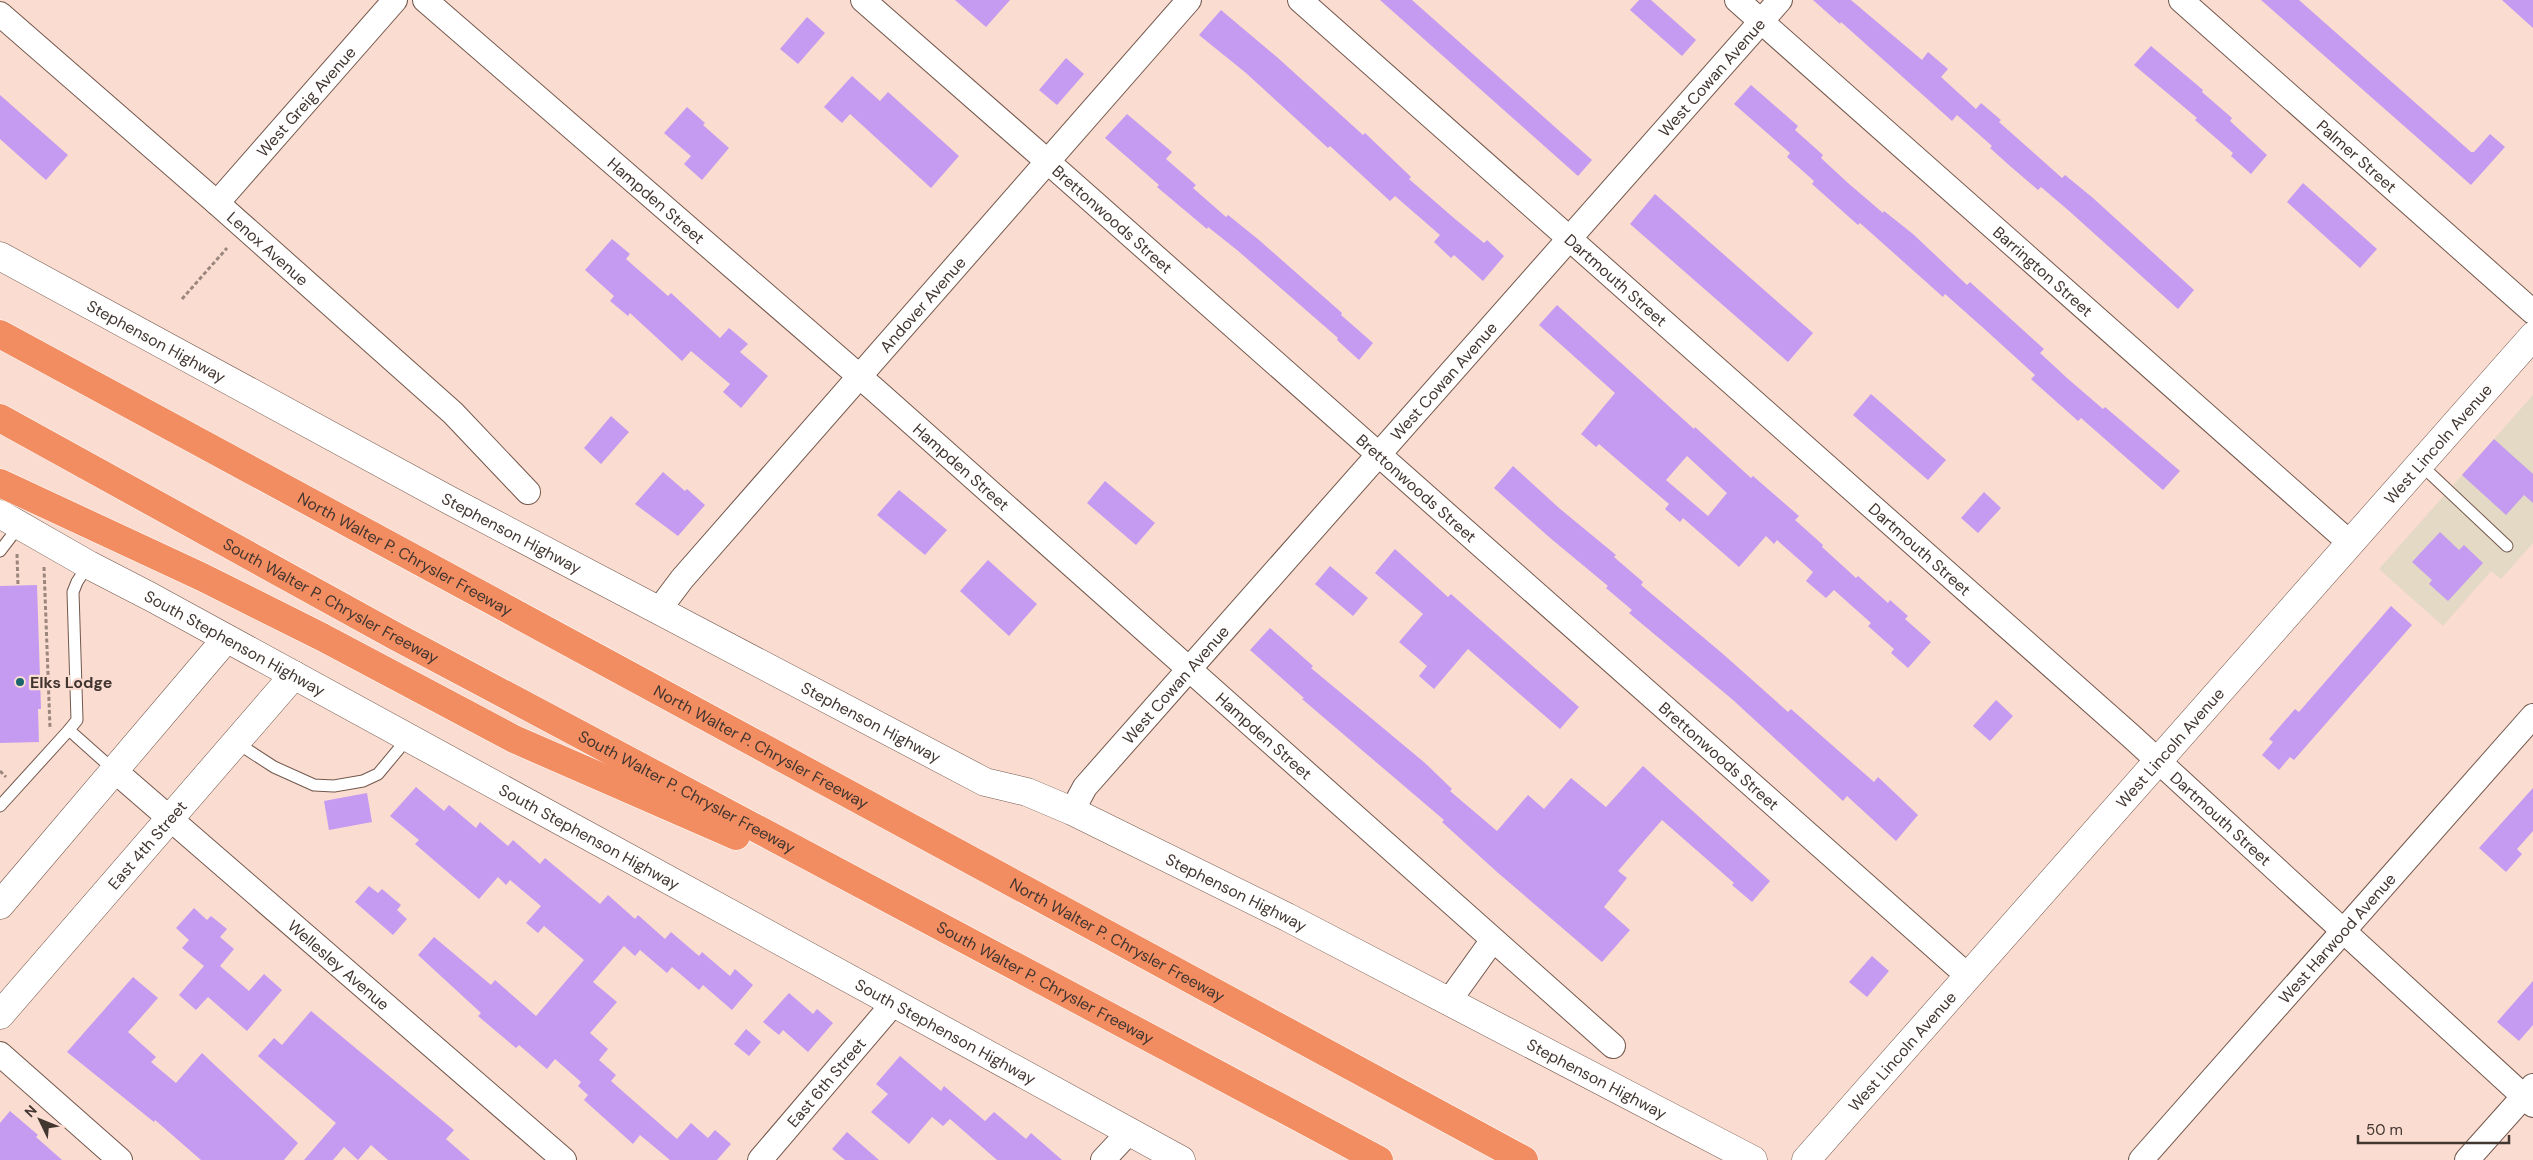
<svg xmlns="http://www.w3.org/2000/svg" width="2533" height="1160" font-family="'DM Sans',sans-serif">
<rect width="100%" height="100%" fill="#fbdcd0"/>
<polygon fill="#e4d9c4" points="2533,395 2533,543 2501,579 2491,571 2443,626 2379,569"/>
<g fill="#c49bf1" fill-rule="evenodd">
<polygon points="955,0 1010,0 986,27"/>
<polygon points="1380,0 1412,0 1592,160 1578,176"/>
<polygon points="1639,0 1651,0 1696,40 1682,56 1630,10"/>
<polygon points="1813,0 1851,0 1922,60 1928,52 1948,69 1941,77 1976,109 1981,103 2001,120 1999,122 2062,178 2065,175 2093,198 2194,290 2178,309 2068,210 2041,187 2038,190 2010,166 1990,148 1992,146 1957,115 1952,121 1841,22 1840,24"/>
<polygon points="2261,0 2299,0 2471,152 2474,152 2490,134 2505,147 2471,185"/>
<polygon points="2502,0 2533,0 2533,28"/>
<polygon points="1221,10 1278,58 1363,135 1365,133 1411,177 1409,179 1455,219 1484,243 1487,240 1504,256 1483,281 1454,255 1451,258 1434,242 1440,235 1395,196 1390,201 1330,146 1328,148 1246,73 1199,35"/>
<polygon points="807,17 825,33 798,64 780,49"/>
<polygon points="2151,46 2203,90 2202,92 2232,118 2230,121 2267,155 2251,174 2231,156 2233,153 2195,120 2197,118 2134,65"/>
<polygon points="1066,58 1084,74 1057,105 1039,90"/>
<polygon points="852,76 880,101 888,92 959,156 931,188 850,114 842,123 824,107"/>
<polygon points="1751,85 1798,126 1795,130 1823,155 1821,158 1848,183 1883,213 1884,211 1913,234 1967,285 1970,282 2044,349 2040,353 2067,378 2103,409 2105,407 2180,471 2163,490 2081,418 2078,421 2031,379 2035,375 1980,325 1945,294 1943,297 1860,223 1858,225 1812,184 1814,181 1787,157 1790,153 1734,104"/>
<polygon points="0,95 68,155 46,180 0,139"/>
<polygon points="687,107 705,123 703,125 729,148 702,180 684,164 691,156 664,133"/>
<polygon points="1127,114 1172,152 1166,159 1196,185 1193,188 1226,217 1228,215 1259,240 1342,313 1341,315 1373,343 1359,360 1337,340 1338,338 1237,250 1208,227 1207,229 1157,187 1159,185 1105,138"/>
<polygon points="2303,183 2377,249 2360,268 2287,202"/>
<polygon points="1655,194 1813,333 1788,362 1630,224"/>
<polygon points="612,239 630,254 626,259 668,296 671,293 720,338 729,328 748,344 740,352 768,376 741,408 723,392 730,384 691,351 682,361 630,313 628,316 610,301 614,296 585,270"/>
<path d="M1557,305L1694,429L1695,427L1751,478L1753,476L1799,516L1795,520L1823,545L1822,547L1856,578L1858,576L1888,603L1890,600L1908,616L1905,619L1931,642L1908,668L1891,653L1894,649L1868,626L1871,623L1834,590L1826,598L1806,581L1813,572L1777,540L1774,544L1766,536L1739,567L1683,518L1680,522L1665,509L1669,504L1629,470L1599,444L1596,447L1581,434L1615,393L1539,325ZM1687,456L1727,493L1708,516L1666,480Z"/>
<polygon points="1871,394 1946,460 1928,480 1853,415"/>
<polygon points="611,416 629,432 601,464 584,448"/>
<polygon points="2494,439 2533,474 2533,503 2524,495 2506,515 2462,475"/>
<polygon points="1513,466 1559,508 1616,555 1614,557 1643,582 1641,585 1723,654 1788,712 1791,709 1874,782 1878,777 1895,793 1918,815 1896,841 1847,796 1843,801 1733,700 1629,613 1632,610 1606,588 1608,586 1549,537 1494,488"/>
<polygon points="663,472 685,491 687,489 705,505 678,536 635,504"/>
<polygon points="1105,481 1155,523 1136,545 1087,503"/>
<polygon points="899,490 947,530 925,555 877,515"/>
<polygon points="1984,492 2001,508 1978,533 1961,518"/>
<polygon points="2440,532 2459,550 2464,545 2483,563 2448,601 2429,584 2432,580 2412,562"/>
<polygon points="1395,549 1448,597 1451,594 1469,610 1579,707 1560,729 1468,649 1434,689 1419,676 1427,666 1399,642 1423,614 1375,573"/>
<polygon points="988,560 1037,604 1009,636 960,591"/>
<polygon points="1330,566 1368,598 1353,616 1315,584"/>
<polygon points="37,585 41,709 38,709 39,742 0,743 0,586"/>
<polygon points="2391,606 2412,625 2294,760 2290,757 2279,770 2262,755 2273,742 2269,739 2295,709 2299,712"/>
<polygon points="1270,628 1313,666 1311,668 1425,763 1452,789 1450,791 1497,831 1528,795 1544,809 1571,778 1606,807 1643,766 1770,881 1752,902 1732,885 1734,883 1662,820 1618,871 1627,878 1604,907 1630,930 1602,962 1497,872 1442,822 1444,820 1302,699 1304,698 1250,650"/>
<polygon points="1996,700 2013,716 1990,741 1973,726"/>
<polygon points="416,787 444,811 449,805 476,828 480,822 508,846 513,840 540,864 545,858 600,904 608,895 635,919 638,915 665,939 671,932 699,956 702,952 730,976 735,969 753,985 732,1010 703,985 699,990 672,967 667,973 640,950 635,956 624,946 593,982 617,1002 590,1033 608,1049 599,1060 616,1075 611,1081 677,1139 691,1123 708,1138 715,1130 731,1144 717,1160 670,1160 640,1135 633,1144 584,1100 588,1095 578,1086 581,1082 555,1059 547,1069 519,1045 516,1048 478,1016 481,1013 418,955 434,937 491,985 495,980 536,1016 584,960 544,926 538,933 526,923 541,906 510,880 506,885 498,877 479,899 415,844 419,840 390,816"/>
<polygon points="2533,788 2533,831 2517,849 2522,854 2506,872 2479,848"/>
<polygon points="367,793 372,822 329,830 324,801"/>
<polygon points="369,886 378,893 382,889 401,905 397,910 407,919 393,935 355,902"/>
<polygon points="194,908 207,920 211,916 227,929 220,937 234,949 220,966 249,991 264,974 282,990 247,1031 208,997 196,1010 179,995 204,966 182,948 189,940 176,928"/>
<polygon points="1872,956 1889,971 1867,997 1849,982"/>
<polygon points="133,977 158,998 128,1032 156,1057 151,1062 176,1083 202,1053 298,1143 284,1160 201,1160 155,1120 154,1122 67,1052"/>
<polygon points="2533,981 2533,1025 2519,1041 2497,1022"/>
<polygon points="789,993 813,1014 817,1009 833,1023 808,1052 783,1030 779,1035 763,1022"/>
<polygon points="311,1011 454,1130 446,1139 470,1160 388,1160 371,1145 358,1160 344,1147 333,1160 304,1160 336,1123 258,1056 274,1038 282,1045"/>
<polygon points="746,1029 761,1042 749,1056 734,1044"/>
<polygon points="900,1056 941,1091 944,1086 985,1121 994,1112 1026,1139 1031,1133 1062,1160 997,1160 950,1119 943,1126 932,1117 909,1144 871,1112 888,1094 876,1084"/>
<polygon points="10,1111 38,1135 36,1137 62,1160 0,1160 0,1123"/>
<polygon points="847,1132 879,1160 845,1160 832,1149"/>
</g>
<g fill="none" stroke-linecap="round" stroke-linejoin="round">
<g stroke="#72584d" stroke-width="13">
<g id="service">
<polyline points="2420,464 2507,546"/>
<polyline points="0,551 20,525"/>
<polyline points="88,565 77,582 73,592 77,720 69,730 115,771"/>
<polyline points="237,743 274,767 314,785 334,786 363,781 378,774 408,738"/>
<polyline points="0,806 69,730"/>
</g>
</g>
<g stroke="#72584d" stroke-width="26">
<g id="minor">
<path id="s1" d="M425,0L874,389L1613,1046"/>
<path id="s2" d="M863,0L1047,161L1968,976"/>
<path id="s3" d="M1300,0L2131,736L2533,1105"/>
<path id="s4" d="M1737,0L2350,543"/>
<path id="s5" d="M2181,0L2533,312"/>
<path id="s6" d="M0,14L217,203L453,413L528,492"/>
<path id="s7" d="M217,203L395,0"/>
<path id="s8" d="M658,611L682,579L1189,0"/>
<path id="s9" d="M115,771L564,1160"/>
<path id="s10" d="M1072,811L1085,787L1780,0"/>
<polyline points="1449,1001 1492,941"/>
<polyline points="0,1054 120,1160"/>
<path id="s11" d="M760,1160L893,1004"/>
<polyline points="1103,1160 1130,1131"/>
<path id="s12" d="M2141,1160L2533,716"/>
<polyline points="2467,1160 2533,1086"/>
</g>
</g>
<g stroke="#72584d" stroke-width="29">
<g id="tertiary">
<polyline points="0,905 226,639"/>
<path id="s13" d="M0,1015L294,675"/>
<path id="s14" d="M1806,1160L2533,336"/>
</g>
</g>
<g stroke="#72584d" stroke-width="29">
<g id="secondary">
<path id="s15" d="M0,256L449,500L985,782L1027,792L1072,811L1287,917L1753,1160"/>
<path id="s16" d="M0,514L89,565L151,597L1181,1160"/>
</g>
</g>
<g stroke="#fff" stroke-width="29">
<g id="motorway">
<path id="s17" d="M0,334L1524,1160"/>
<path id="s18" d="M0,418L395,636L1379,1160"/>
<polyline points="0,483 202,577 322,637 514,739 736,836"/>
</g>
</g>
<g stroke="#9b867e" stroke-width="3" stroke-dasharray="4 2.5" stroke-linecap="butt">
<polyline points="182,299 227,248"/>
<polyline points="17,554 18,586"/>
<polyline points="44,567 50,728"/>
<polyline points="0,771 6,777"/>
</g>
<use href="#service" stroke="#fff" stroke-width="11"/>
<use href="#minor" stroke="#fff" stroke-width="24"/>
<use href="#tertiary" stroke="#fff" stroke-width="28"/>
<use href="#secondary" stroke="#fff" stroke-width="28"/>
<use href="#motorway" stroke="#f28c61" stroke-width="28"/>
</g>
<circle fill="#1a666f" stroke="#fbdcd0" stroke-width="2" cx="20" cy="682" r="5"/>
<g text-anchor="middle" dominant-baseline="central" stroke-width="4.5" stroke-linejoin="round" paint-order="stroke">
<g font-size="16" fill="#423631" stroke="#fbdcd0">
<text stroke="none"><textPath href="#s10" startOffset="974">West Cowan Avenue</textPath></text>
<text stroke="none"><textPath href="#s7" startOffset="135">West Greig Avenue</textPath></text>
<text stroke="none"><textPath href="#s5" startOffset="235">Palmer Street</textPath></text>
<text stroke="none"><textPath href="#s1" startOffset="306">Hampden Street</textPath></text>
<text stroke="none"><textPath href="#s2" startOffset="332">Brettonwoods Street</textPath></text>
<text stroke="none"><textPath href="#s6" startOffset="356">Lenox Avenue</textPath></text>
<text stroke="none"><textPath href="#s4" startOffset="409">Barrington Street</textPath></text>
<text stroke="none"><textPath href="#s3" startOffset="422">Dartmouth Street</textPath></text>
<text stroke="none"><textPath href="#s8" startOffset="405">Andover Avenue</textPath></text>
<text stroke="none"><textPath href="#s15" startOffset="178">Stephenson Highway</textPath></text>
<text stroke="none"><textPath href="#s10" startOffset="569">West Cowan Avenue</textPath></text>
<text stroke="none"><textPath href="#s14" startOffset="955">West Lincoln Avenue</textPath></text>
<text stroke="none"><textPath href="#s1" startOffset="711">Hampden Street</textPath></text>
<text stroke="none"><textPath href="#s2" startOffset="738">Brettonwoods Street</textPath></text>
<text stroke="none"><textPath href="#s15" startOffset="582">Stephenson Highway</textPath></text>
<text stroke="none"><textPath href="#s3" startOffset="828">Dartmouth Street</textPath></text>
<text stroke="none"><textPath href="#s17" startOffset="461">North Walter P. Chrysler Freeway</textPath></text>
<text stroke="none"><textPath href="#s18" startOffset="378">South Walter P. Chrysler Freeway</textPath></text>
<text stroke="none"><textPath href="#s16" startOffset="268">South Stephenson Highway</textPath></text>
<text stroke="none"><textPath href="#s10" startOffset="164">West Cowan Avenue</textPath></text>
<text stroke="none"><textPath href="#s15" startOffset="988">Stephenson Highway</textPath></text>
<text stroke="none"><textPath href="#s1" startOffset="1116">Hampden Street</textPath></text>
<text stroke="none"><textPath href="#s17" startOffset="866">North Walter P. Chrysler Freeway</textPath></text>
<text stroke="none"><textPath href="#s14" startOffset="550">West Lincoln Avenue</textPath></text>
<text stroke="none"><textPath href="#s2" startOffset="1142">Brettonwoods Street</textPath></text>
<text stroke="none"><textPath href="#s18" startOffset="782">South Walter P. Chrysler Freeway</textPath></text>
<text stroke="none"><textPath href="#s3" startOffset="1232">Dartmouth Street</textPath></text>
<text stroke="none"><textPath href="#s16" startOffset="672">South Stephenson Highway</textPath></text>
<text stroke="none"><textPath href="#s13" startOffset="225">East 4th Street</textPath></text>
<text stroke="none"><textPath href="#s15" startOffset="1392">Stephenson Highway</textPath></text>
<text stroke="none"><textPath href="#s12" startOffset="296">West Harwood Avenue</textPath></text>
<text stroke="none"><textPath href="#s17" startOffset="1271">North Walter P. Chrysler Freeway</textPath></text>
<text stroke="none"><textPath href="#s9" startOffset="296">Wellesley Avenue</textPath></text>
<text stroke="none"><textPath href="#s18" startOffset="1188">South Walter P. Chrysler Freeway</textPath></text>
<text stroke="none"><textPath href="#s16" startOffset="1078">South Stephenson Highway</textPath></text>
<text stroke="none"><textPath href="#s14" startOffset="145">West Lincoln Avenue</textPath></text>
<text stroke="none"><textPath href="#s15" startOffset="1798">Stephenson Highway</textPath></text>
<text stroke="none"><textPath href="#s11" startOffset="102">East 6th Street</textPath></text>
</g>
<g font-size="16" font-weight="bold" fill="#423631" stroke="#fbdcd0" text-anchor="start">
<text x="30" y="682">Elks Lodge</text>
</g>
</g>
<g transform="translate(40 1120) rotate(313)" stroke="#fbdcd0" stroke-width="4" paint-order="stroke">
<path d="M0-4L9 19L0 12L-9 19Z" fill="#423631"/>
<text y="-8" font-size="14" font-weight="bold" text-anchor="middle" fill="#423631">N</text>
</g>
<path d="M2358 1135v8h151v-8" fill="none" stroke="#423631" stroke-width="2.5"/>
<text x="2366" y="1135" font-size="15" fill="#423631" stroke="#fbdcd0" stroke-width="4" paint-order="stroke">50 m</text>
</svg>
